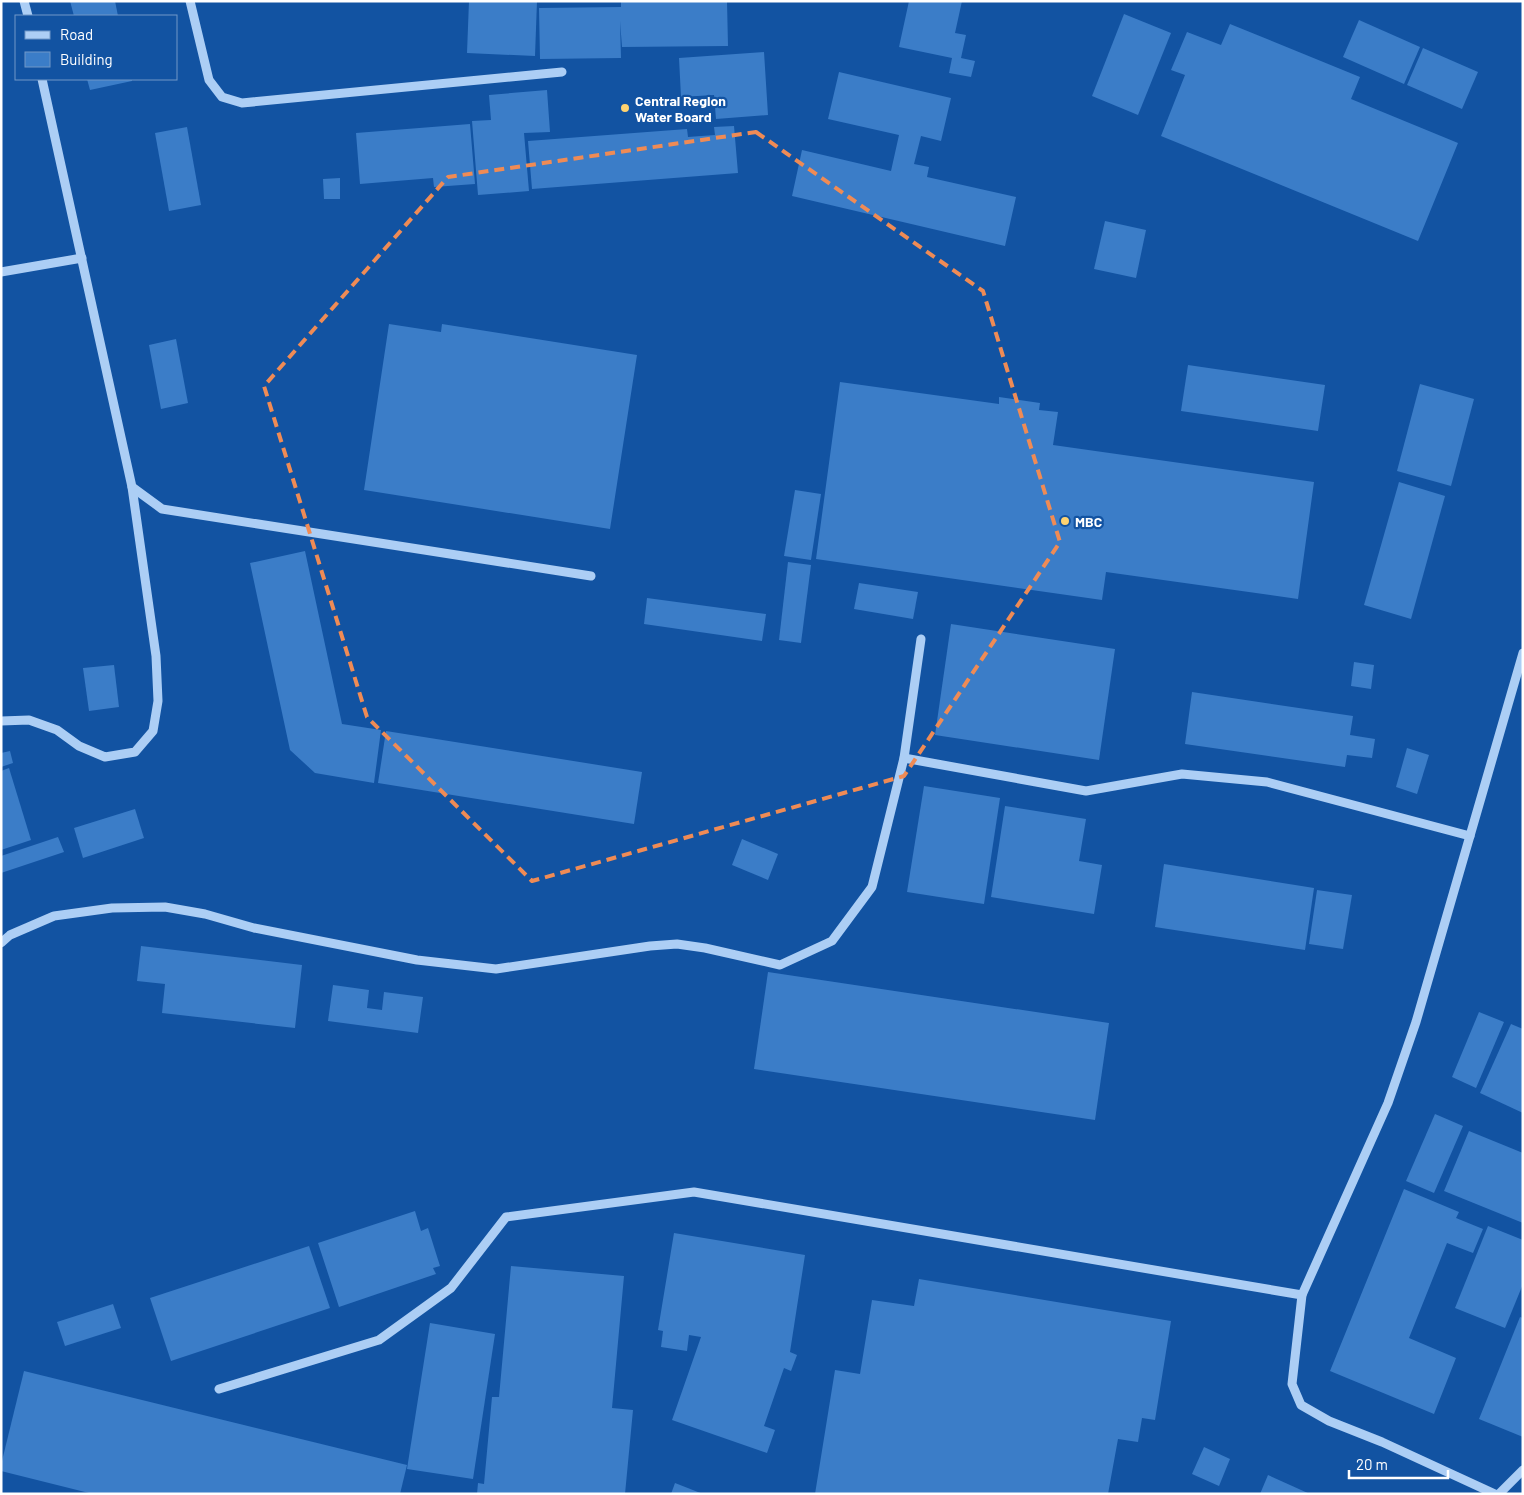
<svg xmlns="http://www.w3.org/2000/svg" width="1524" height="1495" font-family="Barlow,sans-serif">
<rect width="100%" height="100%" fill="#1253a2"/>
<g fill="#3b7dc8">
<polygon points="70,1 115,1 118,16 74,16"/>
<polygon points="469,1 537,1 535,56 467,53"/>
<polygon points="727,1 728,46 622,47 620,21 621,58 540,59 539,8 621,7 621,2"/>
<polygon points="909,1 962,1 955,33 966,35 961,58 975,61 971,77 949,73 952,58 899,47"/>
<polygon points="1124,14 1171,33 1138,115 1092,96"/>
<polygon points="1359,20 1420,47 1404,84 1343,57"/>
<polygon points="1230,24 1360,77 1351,99 1458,143 1418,241 1161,136 1185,75 1171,70 1187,32 1221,45"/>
<polygon points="1423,48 1478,72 1462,109 1407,85"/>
<polygon points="764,52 768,115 716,119 714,95 681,97 679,58"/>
<polygon points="839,72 951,98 941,141 921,136 914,164 929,167 927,177 1016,197 1005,246 792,196 802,150 891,171 899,135 828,119"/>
<polygon points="87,79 132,79 132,81 90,90"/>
<polygon points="547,90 550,132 524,133 529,191 478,195 472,121 491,120 489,95"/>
<polygon points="470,124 475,184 434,187 433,178 360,184 356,133"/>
<polygon points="734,126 738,173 532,189 528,141 687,129 688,137 715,135 714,127"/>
<polygon points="187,127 201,205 169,211 155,133"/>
<polygon points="340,178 340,199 324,199 323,179"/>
<polygon points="1105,221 1146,230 1136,278 1094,269"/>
<polygon points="389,324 441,332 442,324 637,355 610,529 364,490"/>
<polygon points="176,339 188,403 161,409 149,345"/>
<polygon points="1188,365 1325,385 1318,431 1181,411"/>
<polygon points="840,382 999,404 999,397 1040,403 1039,410 1058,412 1053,445 1314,482 1298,599 1106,572 1102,600 816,559"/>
<polygon points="1420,384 1474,399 1451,486 1397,471"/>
<polygon points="1399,482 1445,496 1411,619 1364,605"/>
<polygon points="795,490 821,494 811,560 784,556"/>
<polygon points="305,551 342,724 381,730 374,783 315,773 290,750 250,563"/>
<polygon points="788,562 811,565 801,643 779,640"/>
<polygon points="859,583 918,592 913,619 854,609"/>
<polygon points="647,598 766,614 762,641 644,624"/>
<polygon points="951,624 1115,649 1099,760 935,735"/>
<polygon points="1354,662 1374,665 1371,689 1351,686"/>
<polygon points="114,665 119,707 89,711 83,668"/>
<polygon points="1192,692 1353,716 1350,735 1375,739 1372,758 1347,755 1345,767 1185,744"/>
<polygon points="386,731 642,772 634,824 378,783"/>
<polygon points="1407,748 1429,755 1417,794 1396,787"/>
<polygon points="10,751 13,763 1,767 1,753"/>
<polygon points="9,768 31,840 1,850 1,771"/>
<polygon points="924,786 1000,798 984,904 907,892"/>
<polygon points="1005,806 1086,819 1079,861 1102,865 1094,914 991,897"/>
<polygon points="135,809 144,838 83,858 74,828"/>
<polygon points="58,837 64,852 1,873 1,856"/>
<polygon points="742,839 778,854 768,880 732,865"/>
<polygon points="1164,864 1314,888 1305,950 1155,927"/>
<polygon points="1317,890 1352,895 1343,949 1309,944"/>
<polygon points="141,946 302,965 295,1028 162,1013 165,984 137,981"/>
<polygon points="768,972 1109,1023 1095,1120 754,1069"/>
<polygon points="333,985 369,990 367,1008 382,1010 384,992 423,997 418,1033 328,1021"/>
<polygon points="1479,1012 1504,1022 1476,1088 1452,1077"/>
<polygon points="1511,1024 1523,1029 1523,1113 1480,1093"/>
<polygon points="1435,1114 1463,1126 1434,1193 1406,1181"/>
<polygon points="1469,1131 1523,1153 1523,1223 1444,1191"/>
<polygon points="1404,1189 1459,1212 1456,1218 1483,1229 1473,1253 1447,1243 1409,1338 1456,1358 1434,1414 1330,1371"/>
<polygon points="415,1211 421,1231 428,1228 440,1266 433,1268 436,1274 339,1307 318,1243"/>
<polygon points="1488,1226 1523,1240 1523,1284 1505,1328 1455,1308"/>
<polygon points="674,1233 805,1255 790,1352 797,1355 791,1371 784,1368 764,1426 775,1430 767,1453 672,1420 701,1337 689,1335 687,1351 661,1347 663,1331 658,1330"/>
<polygon points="309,1246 330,1308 171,1361 150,1298"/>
<polygon points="511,1266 624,1276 612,1408 633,1410 625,1494 477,1494 478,1483 484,1484 492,1397 499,1397"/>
<polygon points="919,1279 1171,1321 1155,1420 1142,1418 1138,1442 1118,1439 1108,1494 815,1494 835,1370 860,1374 872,1300 914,1306"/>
<polygon points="113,1304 121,1328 65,1346 57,1322"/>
<polygon points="1520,1317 1523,1318 1523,1437 1479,1419"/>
<polygon points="430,1323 495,1334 473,1479 407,1469"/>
<polygon points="24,1371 407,1465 400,1494 93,1494 1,1471 1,1465"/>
<polygon points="1204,1447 1230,1459 1219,1486 1192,1474"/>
<polygon points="1268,1475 1310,1494 1260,1494"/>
<polygon points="675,1483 703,1494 671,1494"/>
</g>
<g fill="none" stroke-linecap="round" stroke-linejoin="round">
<g stroke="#accef5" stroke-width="9">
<polyline points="24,1 28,16"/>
<polyline points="190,1 209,80 222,97 242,103 562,72"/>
<polyline points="42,79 132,487 162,509 591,576"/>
<polyline points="1,272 82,258"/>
<polyline points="1,721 29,720 57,730 79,746 105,757 135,752 153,731 158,701 156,656 132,487"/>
<polyline points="904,758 1086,791 1182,774 1267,782 1470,836"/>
<polyline points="1,943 10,935 54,916 112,908 165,907 205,914 254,928 417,960 496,969 650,946 677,944 705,948 780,965 832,941 872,887 904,758 921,639"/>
<polyline points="219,1389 379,1340 451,1288 506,1217 694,1192 1302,1295"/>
<polyline points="1495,1494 1382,1442 1329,1421 1301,1405 1292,1384 1302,1295 1388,1103 1416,1022 1523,653"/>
<polyline points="1499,1494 1523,1470"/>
</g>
</g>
<path fill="none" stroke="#ef8b55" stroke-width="4" stroke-dasharray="10 6" stroke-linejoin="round" d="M756,132L983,291L1060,542L904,776L532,881L367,717L264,386L448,177Z"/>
<g fill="#ffd370" stroke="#1253a2" stroke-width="2">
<circle cx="625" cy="108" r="5"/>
<circle cx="1065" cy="521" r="5"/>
</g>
<g text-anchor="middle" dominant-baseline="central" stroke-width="4.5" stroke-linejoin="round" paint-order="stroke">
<g font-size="14" font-weight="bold" fill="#fff" stroke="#1253a2" text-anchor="start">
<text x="635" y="100">Central Region<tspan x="635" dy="16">Water Board</tspan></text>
<text x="1075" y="521">MBC</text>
</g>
</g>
<rect width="1524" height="1495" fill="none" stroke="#ffffff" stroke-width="5"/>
<rect x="15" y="15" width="162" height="65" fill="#1253a2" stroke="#7198c7"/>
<rect x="25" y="31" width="25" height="8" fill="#accef5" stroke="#7198c7"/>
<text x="60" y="40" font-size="15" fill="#ffffff">Road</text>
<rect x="25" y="52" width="25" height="15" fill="#3b7dc8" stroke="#7198c7"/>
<text x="60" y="65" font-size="15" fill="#ffffff">Building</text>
<path d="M1349 1470v8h99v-8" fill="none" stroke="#ffffff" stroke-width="2.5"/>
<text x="1356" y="1470" font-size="15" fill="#ffffff" stroke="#1253a2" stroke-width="4" paint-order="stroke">20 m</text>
</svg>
